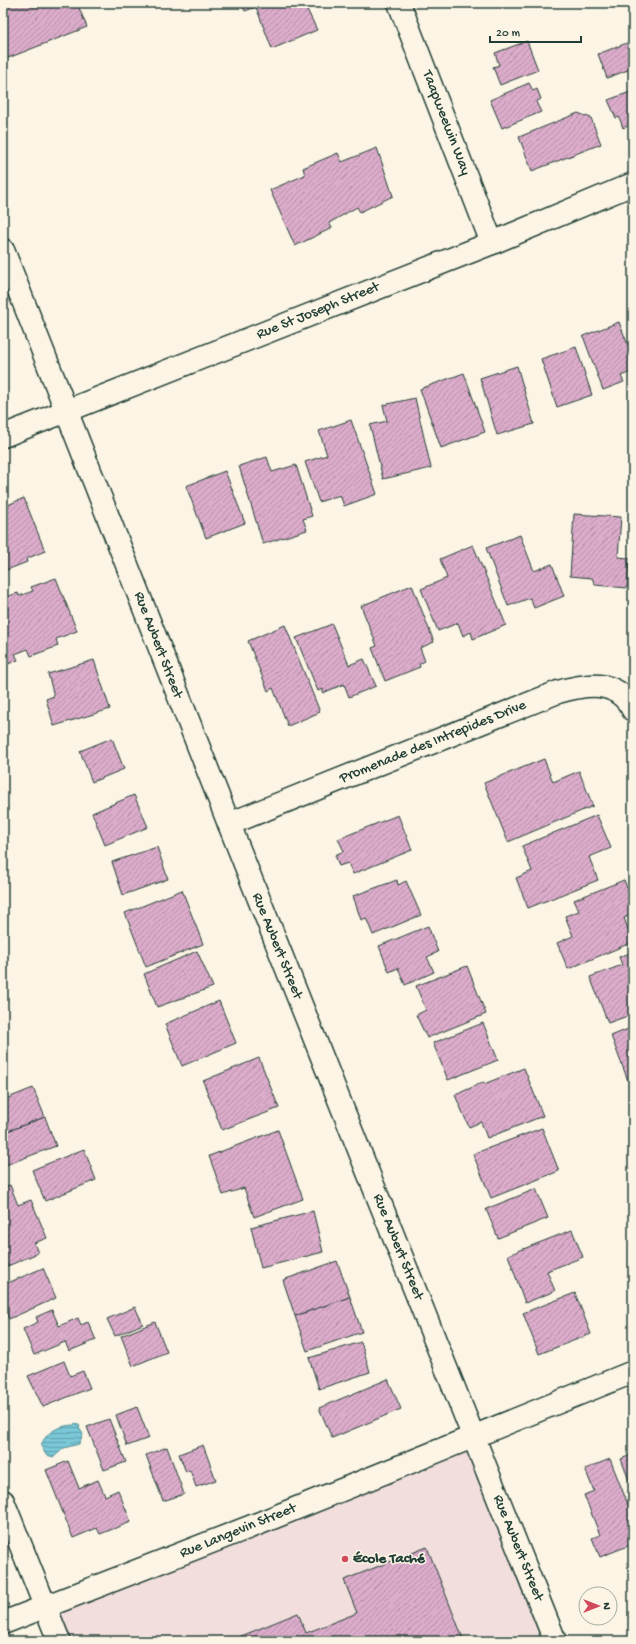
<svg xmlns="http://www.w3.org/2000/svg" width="636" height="1644" font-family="'Gochi Hand',sans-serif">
<defs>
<pattern id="water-rules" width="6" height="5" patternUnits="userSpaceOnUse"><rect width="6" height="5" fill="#79c7d7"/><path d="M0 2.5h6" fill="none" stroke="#63a3af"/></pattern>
<pattern id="building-hatch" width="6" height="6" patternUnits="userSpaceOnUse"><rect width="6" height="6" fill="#dcaccb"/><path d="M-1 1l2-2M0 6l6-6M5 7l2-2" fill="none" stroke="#b28da6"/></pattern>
</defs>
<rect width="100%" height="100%" fill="#fcf5e5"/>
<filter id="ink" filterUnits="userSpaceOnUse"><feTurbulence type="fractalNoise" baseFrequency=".025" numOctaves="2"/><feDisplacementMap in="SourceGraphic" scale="8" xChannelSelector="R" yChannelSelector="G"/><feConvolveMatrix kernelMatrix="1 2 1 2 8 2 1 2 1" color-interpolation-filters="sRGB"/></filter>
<g filter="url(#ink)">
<polygon fill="#f2dfdd" points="473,1436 555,1641 59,1641 45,1607"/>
<path fill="url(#water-rules)" stroke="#559096" d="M75,1423L80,1426L79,1428L83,1434L79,1444L64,1448L54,1457L46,1455L41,1446C45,1432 60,1425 74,1425Z"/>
<g fill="url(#building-hatch)" stroke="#1f3d34">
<polygon points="3,3 77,3 87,27 3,60"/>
<polygon points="241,3 304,3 317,30 272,49 256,7 245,11"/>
<polygon points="527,41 538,70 500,85 493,67 499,65 495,53"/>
<polygon points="627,43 633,58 633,68 607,78 598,54"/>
<polygon points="529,83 533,91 537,89 541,99 536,102 541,112 502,128 490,100"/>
<polygon points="633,91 633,124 623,128 619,117 616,118 608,100"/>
<polygon points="578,113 591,118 601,144 532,171 519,137"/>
<polygon points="377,148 393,196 360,212 357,207 329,223 332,228 295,246 270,190 305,175 303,168 338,153 342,162"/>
<polygon points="619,322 633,358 633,371 621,376 624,382 603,390 583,336"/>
<polygon points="576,347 592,395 557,407 541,359"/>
<polygon points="517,366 534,424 497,435 480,378"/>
<polygon points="464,373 485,432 441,448 420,389"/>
<polygon points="415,398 431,468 383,479 370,425 387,421 383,405"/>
<polygon points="351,420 377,494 344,506 340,495 319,502 305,462 327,455 319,431"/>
<polygon points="267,457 272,472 296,465 312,516 303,519 307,530 263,544 239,466"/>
<polygon points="225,471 245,523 206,538 186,486"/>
<polygon points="24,498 45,551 26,559 27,562 4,571 3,507"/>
<polygon points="574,514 621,517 618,557 629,558 627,588 595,585 592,578 570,576"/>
<polygon points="520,535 534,571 552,564 564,596 534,608 530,598 508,606 486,548"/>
<polygon points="473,545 506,625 473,639 471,632 463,636 458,623 438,631 421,589 447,578 440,559"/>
<polygon points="56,578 77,631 56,639 58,646 31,656 28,649 15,654 18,660 3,666 3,598 18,593 19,596 33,591 31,587"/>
<polygon points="412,585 434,642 420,648 425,661 419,664 420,667 385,681 372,648 377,646 361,606"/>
<polygon points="332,624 349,665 364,659 376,686 349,697 344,684 323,693 323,689 318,691 296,638"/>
<polygon points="285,625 320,712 288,726 273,688 268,691 248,641"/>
<polygon points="94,660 110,709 54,726 46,699 54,696 48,674"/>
<polygon points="112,738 124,769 92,782 80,751"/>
<polygon points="544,759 553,782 579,771 593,806 508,842 484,783"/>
<polygon points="134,795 148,827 105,845 92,813"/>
<polygon points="398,815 412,850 353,874 348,863 339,866 335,855 344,851 338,839"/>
<polygon points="597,815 611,848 589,857 598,880 528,908 516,878 532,871 522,846"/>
<polygon points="157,847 168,879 123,895 112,862"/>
<polygon points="397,880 398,885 406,881 421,915 373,935 366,918 361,920 353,896"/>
<polygon points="624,880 633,903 633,914 624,918 633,942 568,969 557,943 573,936 565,916 579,911 574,900"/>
<polygon points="182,890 203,944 146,967 125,913"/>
<polygon points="428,926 438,952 427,957 434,972 405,985 398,968 389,972 379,946"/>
<polygon points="197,951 213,987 157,1007 144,974"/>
<polygon points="633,952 633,1014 608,1023 590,977 622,965 619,957"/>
<polygon points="467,966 486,1014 427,1038 416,1015 426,1010 416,986"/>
<polygon points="219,1001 236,1043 182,1066 165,1024"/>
<polygon points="483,1023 498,1060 448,1080 433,1043"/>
<polygon points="633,1027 633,1091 632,1091 611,1036"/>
<polygon points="259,1058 279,1108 222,1130 203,1081"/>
<polygon points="524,1068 543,1116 487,1138 481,1122 469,1127 455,1095 484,1082 484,1084"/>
<polygon points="33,1088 45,1117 3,1133 3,1100"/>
<polygon points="45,1117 56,1146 3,1166 3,1133"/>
<polygon points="542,1128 559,1171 491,1198 473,1154"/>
<polygon points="278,1130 303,1199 254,1217 244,1188 223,1195 209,1156"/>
<polygon points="84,1149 96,1180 45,1201 32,1170"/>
<polygon points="10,1185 18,1205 31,1200 47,1238 34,1243 38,1253 3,1268 3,1187"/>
<polygon points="536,1189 548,1218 498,1238 486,1209"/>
<polygon points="313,1211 323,1252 261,1268 251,1227"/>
<polygon points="572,1230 583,1257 547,1271 555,1291 525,1303 508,1255"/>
<polygon points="337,1261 350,1297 295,1316 283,1280"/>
<polygon points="43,1268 56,1298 9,1319 3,1305 3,1285"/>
<polygon points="575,1293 591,1334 539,1354 523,1313"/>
<polygon points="350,1297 362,1332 307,1351 295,1316"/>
<polygon points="135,1307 143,1324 115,1336 107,1319"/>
<polygon points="52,1310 59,1326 78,1318 81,1325 88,1322 96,1340 69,1351 65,1342 34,1355 23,1329 38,1322 36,1317"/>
<polygon points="155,1322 167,1352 133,1366 121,1336"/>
<polygon points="361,1342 370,1372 319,1389 309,1358"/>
<polygon points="64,1361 70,1376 83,1371 90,1388 43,1407 28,1376"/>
<polygon points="388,1379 401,1409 332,1438 319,1408"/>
<polygon points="137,1407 149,1438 127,1446 116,1415"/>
<polygon points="109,1419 126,1462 104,1470 87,1427"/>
<polygon points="203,1445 216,1480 196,1487 190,1470 186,1472 179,1454"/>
<polygon points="167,1447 184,1494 163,1501 146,1455"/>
<polygon points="633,1454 633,1491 621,1459"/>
<polygon points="610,1459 633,1517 633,1544 600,1557 592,1538 600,1535 584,1495 594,1491 585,1469"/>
<polygon points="68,1461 79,1488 98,1480 105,1496 118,1490 131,1522 100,1534 97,1528 73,1538 46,1470"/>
<polygon points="427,1547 464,1641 229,1641 298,1613 306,1633 357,1613 344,1580"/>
</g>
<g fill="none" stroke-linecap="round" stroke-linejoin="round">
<g stroke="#1f3d34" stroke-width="25">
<g id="street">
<polyline points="399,3 492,243"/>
<polyline points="3,250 229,824 555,1641"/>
<polyline points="3,436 492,243 633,184"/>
<path d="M229,824L558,692C585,684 617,678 633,710"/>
<polyline points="3,1501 59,1641"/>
<polyline points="3,1623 260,1523 633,1372"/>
</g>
</g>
<use href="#street" stroke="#fcf5e5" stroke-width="22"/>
</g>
</g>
<circle fill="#d1495b" stroke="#fcf5e5" stroke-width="1.5" cx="345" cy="1559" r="4"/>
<g text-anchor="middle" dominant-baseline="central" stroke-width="3" stroke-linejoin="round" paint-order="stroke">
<g font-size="15" fill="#1f3d34" stroke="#fcf5e5">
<text transform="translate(446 123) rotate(69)">Taapweewin Way</text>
<text transform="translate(318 311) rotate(-22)">Rue St Joseph Street</text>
<text transform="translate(158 645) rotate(69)">Rue Aubert Street</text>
<text transform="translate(433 742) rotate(-22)">Promenade des Intrepides Drive</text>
<text transform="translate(277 946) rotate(68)">Rue Aubert Street</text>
<text transform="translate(398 1247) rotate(68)">Rue Aubert Street</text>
<text transform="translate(238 1531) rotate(-22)">Rue Langevin Street</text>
<text transform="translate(518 1548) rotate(68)">Rue Aubert Street</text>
</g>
<g font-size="15" font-weight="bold" fill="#1f3d34" stroke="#fcf5e5" text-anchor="start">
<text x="353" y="1559">École Taché</text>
</g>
</g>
<rect width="636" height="1644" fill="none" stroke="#fcf5e5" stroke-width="16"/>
<rect x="8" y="8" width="620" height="1628" fill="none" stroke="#1f3d34" stroke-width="1.5" filter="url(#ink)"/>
<g transform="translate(598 1606) rotate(90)"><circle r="19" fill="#fcf5e5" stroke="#a4ab9e"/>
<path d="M0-3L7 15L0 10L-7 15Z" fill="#d1495b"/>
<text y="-6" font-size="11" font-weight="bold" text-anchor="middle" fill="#1f3d34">N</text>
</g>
<path d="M490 36v6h91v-6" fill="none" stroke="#1f3d34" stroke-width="2"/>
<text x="496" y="36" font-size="12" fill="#1f3d34" stroke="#fcf5e5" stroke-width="3" paint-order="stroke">20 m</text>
</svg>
